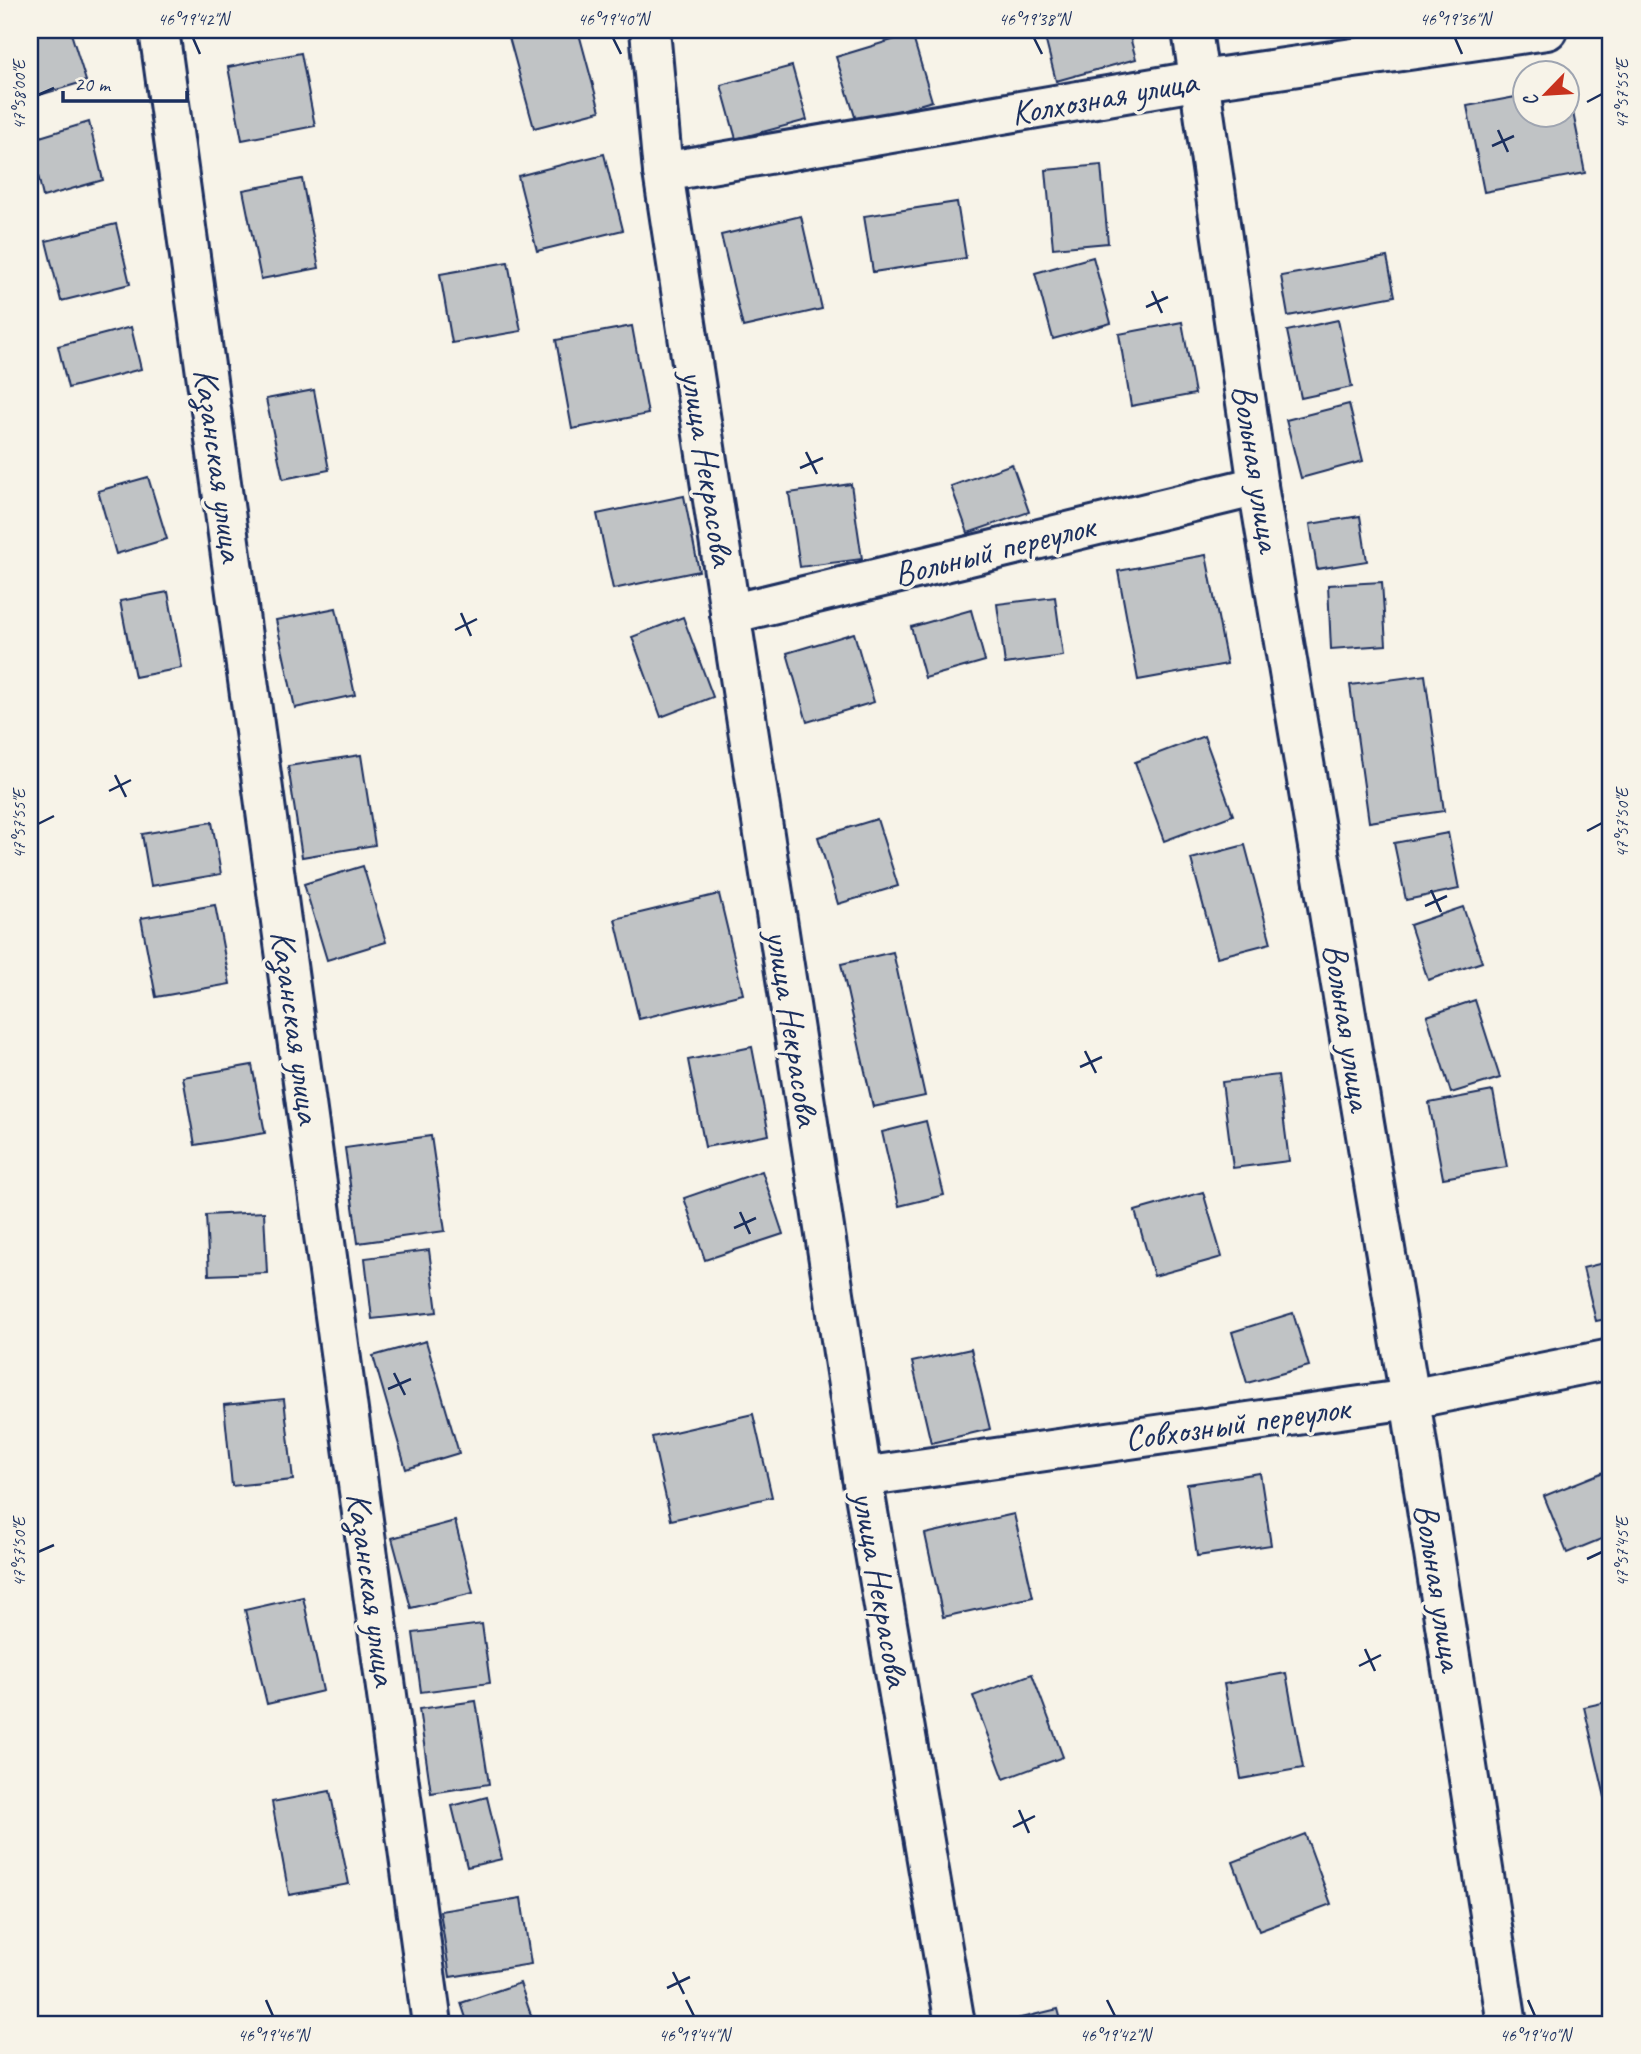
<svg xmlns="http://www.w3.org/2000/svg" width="1641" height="2054" font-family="Caveat,sans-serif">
<rect width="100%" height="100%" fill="#f7f3e8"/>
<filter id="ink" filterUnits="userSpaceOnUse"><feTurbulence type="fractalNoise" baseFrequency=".0143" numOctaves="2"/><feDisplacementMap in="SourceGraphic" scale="14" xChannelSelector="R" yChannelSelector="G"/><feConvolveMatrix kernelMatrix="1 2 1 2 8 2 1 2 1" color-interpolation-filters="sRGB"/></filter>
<g filter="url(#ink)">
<g fill="#c0c3c5" stroke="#1b2f5e" stroke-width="2">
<polygon points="45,30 70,30 86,81 30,98 30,35"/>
<polygon points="507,30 578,30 600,111 534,128"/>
<polygon points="1043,30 1128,30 1136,59 1056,81"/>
<polygon points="1247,30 1284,30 1248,36"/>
<polygon points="912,34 932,101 857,123 836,57"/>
<polygon points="301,53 315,126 242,140 228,67"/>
<polygon points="792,66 807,120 736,139 721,85"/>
<polygon points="1568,87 1585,173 1484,192 1467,106 1526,95 1526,116 1568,116"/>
<polygon points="89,122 103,180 43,197 30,140"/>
<polygon points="604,154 623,230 537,251 518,176"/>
<polygon points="1101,165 1108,243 1053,248 1046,170"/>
<polygon points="302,179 319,268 261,279 243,190"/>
<polygon points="957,202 966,258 873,272 864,216"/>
<polygon points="801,216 822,309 743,327 721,235"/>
<polygon points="116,224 130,284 61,301 46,241"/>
<polygon points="1093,257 1111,323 1053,339 1035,273"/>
<polygon points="1387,257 1395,296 1288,316 1281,276"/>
<polygon points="508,262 521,331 452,343 440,274"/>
<polygon points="1338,320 1352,387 1301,398 1287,331"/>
<polygon points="1182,322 1195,394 1131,406 1119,334"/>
<polygon points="632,326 648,414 572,429 556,340"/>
<polygon points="131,327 141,369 68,388 58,346"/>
<polygon points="314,390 329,470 283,479 266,399"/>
<polygon points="1349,404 1363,461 1301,478 1286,420"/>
<polygon points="1012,464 1029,512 968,533 951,486"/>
<polygon points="148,477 167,539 116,554 98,491"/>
<polygon points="851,484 862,559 800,567 789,493"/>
<polygon points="684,496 699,571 613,589 597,514"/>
<polygon points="1360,516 1367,561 1317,569 1310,524"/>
<polygon points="1206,555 1227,664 1138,680 1118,571"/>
<polygon points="1382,582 1386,645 1331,649 1328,585"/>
<polygon points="168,592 182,668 135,677 120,601"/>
<polygon points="1055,597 1063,656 1005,664 997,604"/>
<polygon points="336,608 355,695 295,708 276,620"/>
<polygon points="971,610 985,661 925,678 911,627"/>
<polygon points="683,617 713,697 661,717 632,637"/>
<polygon points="854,633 874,702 807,722 787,653"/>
<polygon points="1425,675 1444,811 1369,822 1350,685"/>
<polygon points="1204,736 1233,815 1164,841 1135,762"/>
<polygon points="361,755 375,845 302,857 288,766"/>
<polygon points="877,819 898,886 838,904 818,837"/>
<polygon points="212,822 221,874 151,886 142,834"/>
<polygon points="1448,833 1459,889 1406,900 1394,843"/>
<polygon points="1245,845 1271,943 1217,957 1191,859"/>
<polygon points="363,866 386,942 327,960 304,884"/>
<polygon points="719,894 743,994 639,1019 615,919"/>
<polygon points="215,905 230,984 156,997 141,918"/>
<polygon points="1463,907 1482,962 1428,980 1410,925"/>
<polygon points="893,952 925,1096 873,1107 841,964"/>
<polygon points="1475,1000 1500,1078 1451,1093 1427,1016"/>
<polygon points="752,1047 769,1135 705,1147 688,1060"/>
<polygon points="252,1065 265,1133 195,1145 183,1077"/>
<polygon points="1278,1075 1289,1161 1233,1168 1222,1082"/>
<polygon points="1493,1091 1507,1167 1443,1178 1429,1103"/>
<polygon points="926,1121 944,1195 899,1206 882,1132"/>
<polygon points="431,1136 445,1231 358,1243 345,1148"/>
<polygon points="762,1171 783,1234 705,1260 684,1198"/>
<polygon points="1203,1192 1222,1257 1154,1276 1135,1211"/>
<polygon points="264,1212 267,1273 209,1275 206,1215"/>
<polygon points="429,1250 437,1312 372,1319 365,1258"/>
<polygon points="1611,1261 1611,1318 1596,1321 1583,1268"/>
<polygon points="1293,1313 1309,1366 1247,1383 1232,1332"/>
<polygon points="426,1341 459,1453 406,1469 373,1356"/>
<polygon points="971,1349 990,1429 931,1443 912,1362"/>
<polygon points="284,1399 293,1480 232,1486 224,1405"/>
<polygon points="753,1414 772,1497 671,1520 652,1437"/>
<polygon points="1611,1469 1611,1535 1567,1553 1544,1496"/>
<polygon points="1260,1473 1271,1545 1197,1556 1187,1484"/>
<polygon points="1014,1514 1033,1597 943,1617 925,1534"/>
<polygon points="455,1521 473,1593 411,1608 392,1538"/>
<polygon points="303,1597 323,1691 267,1704 245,1610"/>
<polygon points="482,1624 490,1683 421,1692 413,1633"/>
<polygon points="1286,1673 1303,1768 1241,1779 1224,1684"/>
<polygon points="1032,1674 1063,1757 1004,1779 973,1696"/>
<polygon points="476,1701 489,1784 431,1793 419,1709"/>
<polygon points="1611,1701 1611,1809 1608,1810 1584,1707"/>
<polygon points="330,1791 349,1884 289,1895 272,1802"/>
<polygon points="487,1797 502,1859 467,1867 452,1806"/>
<polygon points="1305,1834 1331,1904 1259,1931 1233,1862"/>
<polygon points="521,1898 531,1964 450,1977 440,1911"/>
<polygon points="520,1983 534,2024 468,2024 461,2003"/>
<polygon points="1058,2009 1062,2024 1000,2024 1000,2023"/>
</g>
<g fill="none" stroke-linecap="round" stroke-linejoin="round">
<g stroke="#1b2f5e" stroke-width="44">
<g id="minor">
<polyline points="159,30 432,2024"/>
<polyline points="650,30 663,172 862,1477 955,2024"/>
<polyline points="1192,30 1258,486 1410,1399 1507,2024"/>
<polyline points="663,172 1201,80 1547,30"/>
<polyline points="730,614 1258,486"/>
<polyline points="862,1477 1410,1399 1611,1359"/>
</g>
</g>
<use href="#minor" stroke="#f7f3e8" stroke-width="38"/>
</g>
</g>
<path fill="none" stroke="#1b2f5e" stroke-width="2.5" d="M193,38L200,54M613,38L621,54M1034,38L1042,54M1455,38L1462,54M38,95L54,88M1587,102L1602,94M1498,130L1508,152M1492,146L1514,136M1152,291L1162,313M1146,307L1168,297M806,452L817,474M800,468L823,458M461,613L471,636M455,630L477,619M115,775L126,797M109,791L131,780M38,824L54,816M1587,831L1602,823M1431,890L1441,912M1425,906L1447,896M1085,1051L1096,1073M1080,1067L1102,1057M740,1212L750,1234M734,1228L756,1218M394,1373L405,1395M388,1389L411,1379M38,1552L54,1545M1587,1559L1602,1552M1365,1649L1375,1671M1359,1666L1381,1655M1019,1810L1029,1833M1013,1827L1035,1816M673,1972L684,1994M667,1988L690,1977M266,2000L273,2016M686,2000L694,2016M1107,2000L1115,2016M1528,2000L1535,2016"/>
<g text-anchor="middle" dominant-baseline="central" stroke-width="7" stroke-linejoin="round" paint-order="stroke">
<g font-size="35" fill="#1b2f5e" stroke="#f7f3e8">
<text transform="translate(1104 97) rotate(-10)">Колхозная улица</text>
<text transform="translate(219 465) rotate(82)">Казанская улица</text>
<text transform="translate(708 468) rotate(81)">улица Некрасова</text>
<text transform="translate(1257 468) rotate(81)">Вольная улица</text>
<text transform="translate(994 550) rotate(-14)">Вольный переулок</text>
<text transform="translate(296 1027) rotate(82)">Казанская улица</text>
<text transform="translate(1348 1027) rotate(81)">Вольная улица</text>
<text transform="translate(793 1028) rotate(81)">улица Некрасова</text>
<text transform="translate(1237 1423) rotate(-8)">Совхозный переулок</text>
<text transform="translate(1439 1587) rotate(81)">Вольная улица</text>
<text transform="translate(372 1589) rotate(82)">Казанская улица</text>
<text transform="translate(881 1589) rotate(80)">улица Некрасова</text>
</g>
</g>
<rect width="1641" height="2054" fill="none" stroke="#f7f3e8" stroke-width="77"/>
<g transform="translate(1546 94) rotate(245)"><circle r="33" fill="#f7f3e8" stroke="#9fa5b1" stroke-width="2"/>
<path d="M0-5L12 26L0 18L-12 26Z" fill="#c8321e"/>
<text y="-10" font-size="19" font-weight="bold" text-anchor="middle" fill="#1b2f5e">С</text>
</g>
<path d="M63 91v10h124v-10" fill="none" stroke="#1b2f5e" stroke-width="3.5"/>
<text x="74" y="91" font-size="21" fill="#1b2f5e" stroke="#f7f3e8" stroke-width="5" paint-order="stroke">20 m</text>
<rect x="38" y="38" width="1564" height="1978" fill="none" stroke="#1b2f5e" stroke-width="2.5"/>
<g font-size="18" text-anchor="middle" fill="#1b2f5e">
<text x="193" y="25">46°19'42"N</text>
<text x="613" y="25">46°19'40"N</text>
<text x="1034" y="25">46°19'38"N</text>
<text x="1455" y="25">46°19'36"N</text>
<text transform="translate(1622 94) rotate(-90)" y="6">47°57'55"E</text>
<text transform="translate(19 95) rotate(-90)" y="6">47°58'00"E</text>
<text transform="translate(1622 823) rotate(-90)" y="6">47°57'50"E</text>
<text transform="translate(19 824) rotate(-90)" y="6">47°57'55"E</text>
<text transform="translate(1622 1552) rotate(-90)" y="6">47°57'45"E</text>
<text transform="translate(19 1552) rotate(-90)" y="6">47°57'50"E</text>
<text x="273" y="2041">46°19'46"N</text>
<text x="694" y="2041">46°19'44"N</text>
<text x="1115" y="2041">46°19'42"N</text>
<text x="1535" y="2041">46°19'40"N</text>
</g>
</svg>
